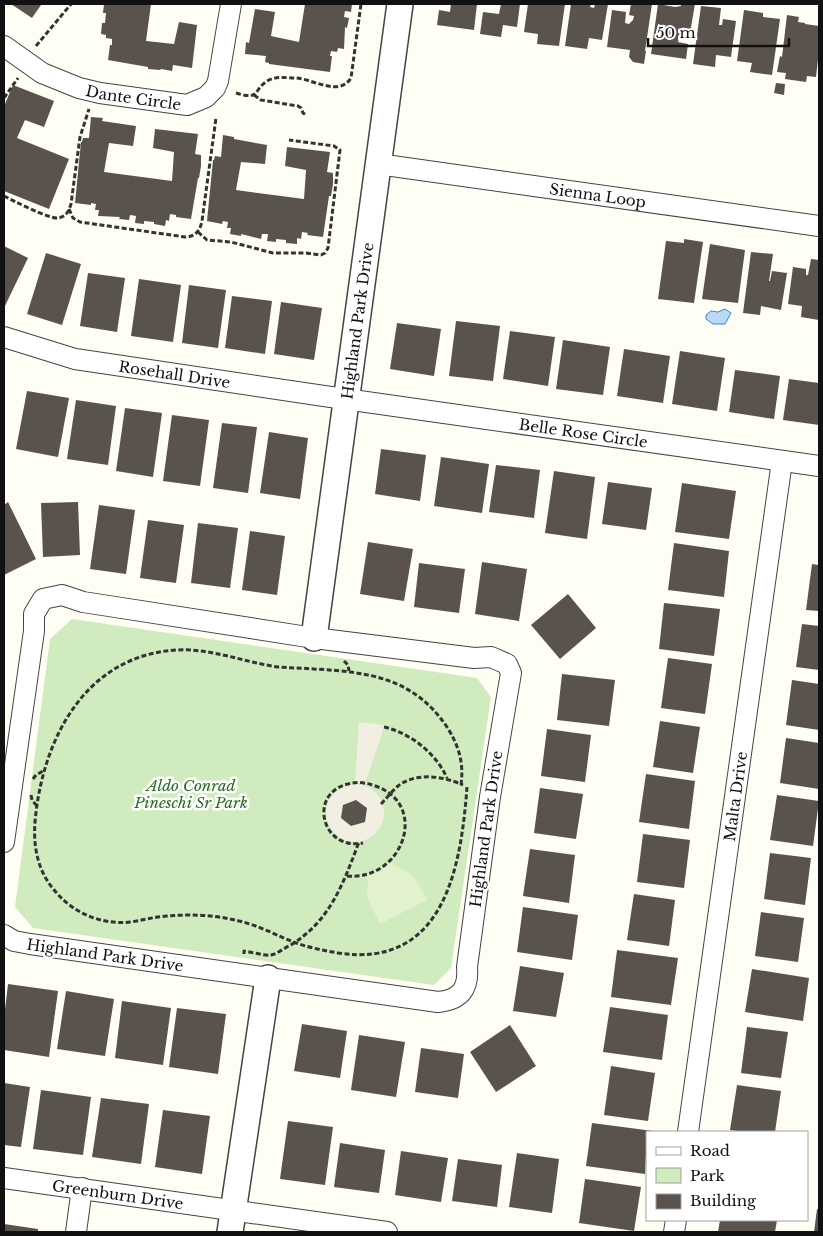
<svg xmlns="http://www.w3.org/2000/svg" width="823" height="1236" font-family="'Libre Baskerville',serif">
<rect width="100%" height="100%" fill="#fffef5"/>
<polygon fill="#d0ebbd" points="72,619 477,678 491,697 451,968 434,985 33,928 15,907 50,639"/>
<path fill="#e2f2cf" d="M390,862C398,870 401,867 408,872C417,878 422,891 427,900L380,924L367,897L368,880L366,875L381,869Z"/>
<g fill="#f1efe2">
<polygon points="359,722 385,725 365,783 355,782"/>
<circle cx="355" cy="813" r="29"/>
</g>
<polygon fill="#b9d9f7" stroke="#3f86cf" points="725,309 731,313 725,324 713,324 706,319 706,315 711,311 718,312"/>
<g fill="#5a534d">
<polygon points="11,4 40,4 41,5 32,18"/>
<polygon points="104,4 151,4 146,41 174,44 179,22 197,25 192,68 173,65 172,71 161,69 160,70 148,69 148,67 108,60 110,45 112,45 112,39 106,38 106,35 101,34 102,23 105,23 106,13 103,13"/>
<polygon points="305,4 352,4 351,12 345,11 344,17 349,18 347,28 345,27 344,49 338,48 337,52 331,51 330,56 332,56 330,72 269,64 269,63 265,62 266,56 245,54 246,42 249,43 255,9 275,12 271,36 299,42"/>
<polygon points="451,4 477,4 474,30 437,25 439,10 450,12"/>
<polygon points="501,4 520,4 517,27 503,25 501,37 480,34 483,12 499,14"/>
<polygon points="528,4 565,4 559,46 537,44 538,34 524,32"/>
<polygon points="571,4 591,4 590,7 594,8 595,4 608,4 602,40 589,38 587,49 565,46"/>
<polygon points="631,4 652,4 645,51 646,51 644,64 633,62 629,57 630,50 607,47 612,10 626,12 625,23 629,24 633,20 634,16 629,15"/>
<polygon points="658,4 675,7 681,6 681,4 695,4 690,33 680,32 678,42 688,44 686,59 651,54"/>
<polygon points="701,6 721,8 719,25 722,25 723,19 736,21 731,57 716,55 715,67 693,64"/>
<polygon points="744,10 763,13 763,17 780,19 772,75 750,72 752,63 737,61"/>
<polygon points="787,15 799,17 798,22 805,23 805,24 819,26 819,51 816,77 807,76 806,82 785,79 786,73 777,72 780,56 782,57"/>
<polygon points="776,83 785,84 784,95 774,93"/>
<polygon points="13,85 54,101 44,127 25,120 17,138 69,159 49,209 4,191 4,104 5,104"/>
<polygon points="91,117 103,118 102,121 136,126 133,146 109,143 104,172 172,181 174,152 153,148 155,129 198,134 195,154 201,155 201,166 199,178 198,178 191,219 176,217 176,215 170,214 169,221 166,220 165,226 154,224 154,222 144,221 144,224 135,223 136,216 130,215 129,220 119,219 120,217 98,216 99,210 95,210 96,204 91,203 91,205 75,203 81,142 82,142 83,138 89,138"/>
<polygon points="223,135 234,137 234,139 267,145 265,164 241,162 236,190 304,199 306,170 285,166 287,147 330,152 327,172 333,173 333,184 331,196 329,196 323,237 307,235 308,233 302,232 301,239 297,238 297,244 286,243 286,240 276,239 276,242 267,241 268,234 262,234 261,239 241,234 241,236 230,234 231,228 227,228 228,222 223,221 222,224 207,221 213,160 214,160 215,156 221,157"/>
<polygon points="684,239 703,242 694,303 658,299 666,241 684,243"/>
<polygon points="710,244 745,250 738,303 702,299"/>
<polygon points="4,246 28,258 4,308"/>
<polygon points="751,252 773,254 769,281 770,281 772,271 787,273 781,310 761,306 760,315 743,313"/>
<polygon points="46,253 81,264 62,325 27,314"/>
<polygon points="811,259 819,260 819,320 801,317 802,306 788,304 793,267 806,269 806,275 808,275"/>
<polygon points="88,273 125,278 117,332 80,326"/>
<polygon points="139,279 181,285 173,342 131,336"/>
<polygon points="189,285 226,290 218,348 182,343"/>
<polygon points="232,296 272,301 265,354 225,348"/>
<polygon points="281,302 322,308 314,360 274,354"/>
<polygon points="456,321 500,326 493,381 449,376"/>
<polygon points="397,323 441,329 434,376 390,369"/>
<polygon points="510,331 555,337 548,386 503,379"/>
<polygon points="563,340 610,347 603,395 556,389"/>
<polygon points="624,349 670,356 663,403 617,396"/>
<polygon points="680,351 725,358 717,411 672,404"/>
<polygon points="735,370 780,376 774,419 729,412"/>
<polygon points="789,379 819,383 819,425 783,420"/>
<polygon points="27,391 69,398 58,457 16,449"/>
<polygon points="76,400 116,406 108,465 67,459"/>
<polygon points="125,408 162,413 153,477 116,471"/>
<polygon points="172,415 209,420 200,486 163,481"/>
<polygon points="222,423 257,427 248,493 213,488"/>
<polygon points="269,432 308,438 300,499 260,493"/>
<polygon points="381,449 426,455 420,501 375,494"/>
<polygon points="441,457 489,464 482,513 434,506"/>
<polygon points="496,465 540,470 534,518 489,512"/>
<polygon points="554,471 595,477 587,539 545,533"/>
<polygon points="608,482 652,488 646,530 602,524"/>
<polygon points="682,483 736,491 729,539 675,532"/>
<polygon points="8,502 36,559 4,575 4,505"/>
<polygon points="78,502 80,555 43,557 41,503"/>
<polygon points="99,505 135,510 126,574 90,569"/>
<polygon points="148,520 184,525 176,583 140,578"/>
<polygon points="198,523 238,528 230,588 191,583"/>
<polygon points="250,531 285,536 277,595 242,590"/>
<polygon points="368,542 413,549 404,601 360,594"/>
<polygon points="674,543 729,551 724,597 668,590"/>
<polygon points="482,562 527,569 519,621 475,614"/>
<polygon points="419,563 465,569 459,613 414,607"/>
<polygon points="812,564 819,565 819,611 806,610"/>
<polygon points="568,594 596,628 560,659 531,625"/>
<polygon points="664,603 720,609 714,656 659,649"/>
<polygon points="802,624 819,626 819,670 796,667"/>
<polygon points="668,658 712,664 705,714 661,708"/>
<polygon points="562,674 615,680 609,726 557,720"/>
<polygon points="792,680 819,684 819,730 786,725"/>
<polygon points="660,721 700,727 693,773 653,767"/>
<polygon points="547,729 591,735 585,782 541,776"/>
<polygon points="786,738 819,743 819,789 780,783"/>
<polygon points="646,774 695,781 689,829 639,822"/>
<polygon points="540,788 583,794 576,839 534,833"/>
<polygon points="777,795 819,801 813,846 770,840"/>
<polygon points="356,800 367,808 365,822 351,826 341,818 343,805"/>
<polygon points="643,834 690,840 684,888 637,882"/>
<polygon points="530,849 575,855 569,903 523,896"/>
<polygon points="770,853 811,858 805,905 764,899"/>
<polygon points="634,894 675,900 669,946 627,940"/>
<polygon points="523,907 578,915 572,960 517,952"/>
<polygon points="761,912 804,918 798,962 755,956"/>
<polygon points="617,950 678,958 671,1005 611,997"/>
<polygon points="520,966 564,973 556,1017 513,1011"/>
<polygon points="752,969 809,978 803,1021 745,1012"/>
<polygon points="8,984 58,991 49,1057 4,1050 4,1018"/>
<polygon points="66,991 114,999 105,1056 57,1049"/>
<polygon points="122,1001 171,1008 163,1065 115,1058"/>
<polygon points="610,1007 668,1015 662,1060 603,1052"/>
<polygon points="177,1008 226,1014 218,1074 169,1067"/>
<polygon points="302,1024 347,1031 340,1078 294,1071"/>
<polygon points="510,1025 536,1066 496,1092 470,1052"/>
<polygon points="747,1027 788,1032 781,1078 741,1073"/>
<polygon points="359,1035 405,1042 396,1097 351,1090"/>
<polygon points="421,1048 464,1054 458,1098 415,1092"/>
<polygon points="611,1066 655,1073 648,1121 604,1115"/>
<polygon points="4,1083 30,1087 21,1147 4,1145"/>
<polygon points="737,1085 781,1091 775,1132 744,1132 730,1130"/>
<polygon points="41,1090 91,1097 83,1155 33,1149"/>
<polygon points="101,1098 149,1104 141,1164 92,1157"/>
<polygon points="163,1110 210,1116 202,1174 155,1167"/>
<polygon points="288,1121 333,1127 325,1185 280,1179"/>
<polygon points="592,1123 653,1131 647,1132 645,1174 586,1166"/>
<polygon points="340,1143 385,1150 379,1193 334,1187"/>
<polygon points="401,1151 448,1158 441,1202 395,1195"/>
<polygon points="517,1153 559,1159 552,1213 509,1207"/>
<polygon points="458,1159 502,1165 497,1207 452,1201"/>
<polygon points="585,1179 641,1187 634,1231 579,1223"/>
<polygon points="817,1209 819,1210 819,1232 814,1232"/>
<polygon points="720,1220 777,1220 775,1232 718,1232"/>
<polygon points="4,1224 38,1229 38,1232 4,1232"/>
</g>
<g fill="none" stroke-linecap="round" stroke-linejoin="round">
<g stroke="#444" stroke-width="22">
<g id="minor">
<path id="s1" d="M4,46L42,73L79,88L100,93L187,105L206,97L215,88L218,81L231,4"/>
<path id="s2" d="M378,164L819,226"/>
<path id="s3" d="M4,337L75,359L324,396L819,466"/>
<path d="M4,842L34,631V614L43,599L62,595L83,602L314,638L474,658L491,657L507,664L511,673L490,797L467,967C469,989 460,1000 438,1002L30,944L14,941L4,935"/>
<path id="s4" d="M688,1132L782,461"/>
<path id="s5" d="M4,1178L387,1232"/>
<polyline points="76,1232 82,1188"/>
<polyline points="674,1232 676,1220"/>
</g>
</g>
<g stroke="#444" stroke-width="28">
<g id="tertiary">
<path id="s6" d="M314,638L400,4"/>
<polyline points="230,1232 268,978"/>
</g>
</g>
<g stroke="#333" stroke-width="3" stroke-dasharray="5 2.5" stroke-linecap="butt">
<polyline points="36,46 71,4"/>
<path d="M236,93C262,101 252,89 269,80C277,76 287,78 296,78C313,79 339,97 351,78L361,4"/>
<polyline points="254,95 261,100 298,106 301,108 303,113 306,115"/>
<polyline points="4,98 18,78"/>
<path d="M4,196C14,201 49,219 58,218C66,217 69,211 71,204L80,137L89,109"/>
<path d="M69,209L73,218L80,222L185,237C195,237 200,231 202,221L216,118"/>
<polyline points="198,232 207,240 231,242 273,253 306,253 321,255 325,253 328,248 340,150 334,146 289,140"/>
<polyline points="344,661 348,665 349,671"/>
<path d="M384,727C410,733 436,753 447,778"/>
<polyline points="33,779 36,775 43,771"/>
<path d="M461,785C464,763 459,746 447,727C414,678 369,672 314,669C302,668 290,668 278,667C243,662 211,648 176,650C84,656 42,741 35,822C33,847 38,872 55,891C73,913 101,925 131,922C143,920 154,917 167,916C191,914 216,915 239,921C257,925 274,934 291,941C305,947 322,950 338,953C444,969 461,868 467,787"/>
<polyline points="31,795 32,800 37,806"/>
<path d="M381,804C387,798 392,791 398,786C416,772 443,776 463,785"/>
<path d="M347,876C402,881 429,807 378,787C368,783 358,781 348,784C308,793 321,851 363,843"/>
<path d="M244,954V951C252,952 264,956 271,955C277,954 284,948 289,946C330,922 343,884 359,842"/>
</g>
<use href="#minor" stroke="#fff" stroke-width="20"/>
<use href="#tertiary" stroke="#fff" stroke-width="25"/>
</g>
<g text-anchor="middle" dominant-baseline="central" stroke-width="5" stroke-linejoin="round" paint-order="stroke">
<g font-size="15" fill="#111" stroke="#fff">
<text stroke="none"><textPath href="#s1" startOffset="142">Dante Circle</textPath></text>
<text stroke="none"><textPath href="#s2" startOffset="222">Sienna Loop</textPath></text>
<text stroke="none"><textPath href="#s6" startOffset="320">Highland Park Drive</textPath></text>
<text stroke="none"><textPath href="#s3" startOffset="175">Rosehall Drive</textPath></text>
<text stroke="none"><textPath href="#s3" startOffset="588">Belle Rose Circle</textPath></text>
<text stroke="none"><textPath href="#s4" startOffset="339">Malta Drive</textPath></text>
<text transform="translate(486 829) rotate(-82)">Highland Park Drive</text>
<text transform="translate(105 955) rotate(8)">Highland Park Drive</text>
<text stroke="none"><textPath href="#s5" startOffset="115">Greenburn Drive</textPath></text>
</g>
<g font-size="15" font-style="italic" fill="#266b1f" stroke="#fff">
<text x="191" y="785">Aldo Conrad<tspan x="191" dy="17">Pineschi Sr Park</tspan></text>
</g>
</g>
<rect width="823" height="1236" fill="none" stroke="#111111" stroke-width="10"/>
<rect x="646" y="1131" width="162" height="90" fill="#ffffff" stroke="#a0a0a0"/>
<rect x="656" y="1147" width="25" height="8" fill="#ffffff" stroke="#a0a0a0"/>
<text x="690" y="1156" font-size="15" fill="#111111">Road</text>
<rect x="656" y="1168" width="25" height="15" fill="#d0ebbd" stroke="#a0a0a0"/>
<text x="690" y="1181" font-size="15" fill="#111111">Park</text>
<rect x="656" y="1194" width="25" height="15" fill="#5a534d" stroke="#a0a0a0"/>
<text x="690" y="1206" font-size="15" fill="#111111">Building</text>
<path d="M648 38v8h141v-8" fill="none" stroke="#111111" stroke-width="2.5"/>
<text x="656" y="38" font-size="15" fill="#111111" stroke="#ffffff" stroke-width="4" paint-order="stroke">50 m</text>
</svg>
